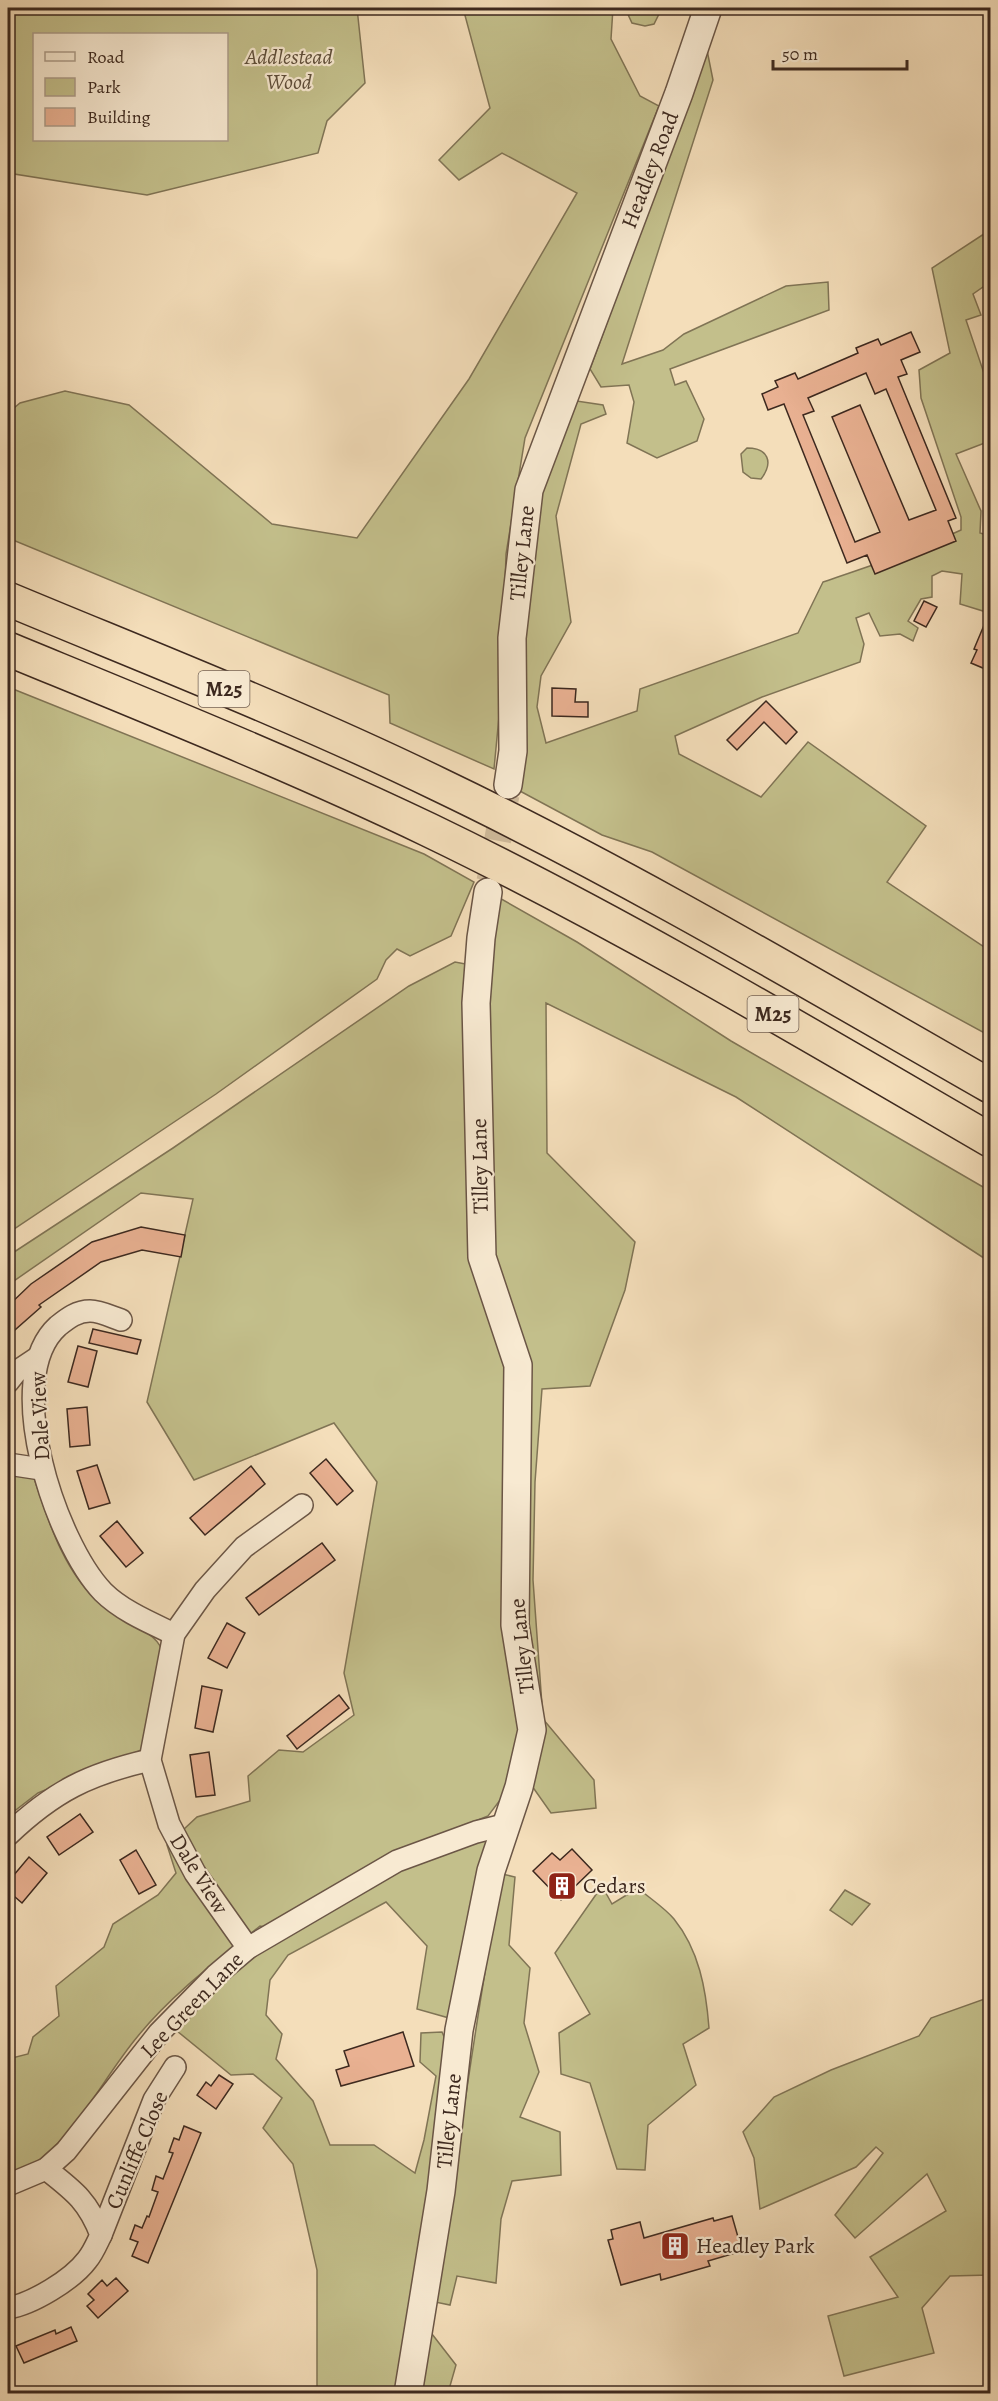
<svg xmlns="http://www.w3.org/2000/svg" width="998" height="2401" font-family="Alegreya,serif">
<rect width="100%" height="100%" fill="#f4deba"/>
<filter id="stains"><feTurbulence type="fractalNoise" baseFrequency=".00333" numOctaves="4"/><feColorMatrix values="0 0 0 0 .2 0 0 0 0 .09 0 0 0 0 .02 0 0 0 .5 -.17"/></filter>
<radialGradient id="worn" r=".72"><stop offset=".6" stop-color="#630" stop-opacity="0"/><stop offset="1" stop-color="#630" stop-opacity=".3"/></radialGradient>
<g fill="#c3bf8b" stroke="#807455" stroke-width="1.5" fill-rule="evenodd">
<path d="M8,8H357L365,83L327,121L318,153L147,195L8,173ZM34,34H226V140H34Z"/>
<polygon points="463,8 613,8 611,39 640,96 659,106 525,438 506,554 502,685 494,769 390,723 389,695 8,538 8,413 20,403 65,391 129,405 272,524 357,538 469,379 577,193 502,153 459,180 439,160 490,108"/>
<polygon points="625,8 662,8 654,24 645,26 632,23"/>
<polygon points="707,50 713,80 622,364 663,350 684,334 786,286 828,282 829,310 670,369 675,385 686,381 704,419 697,441 657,458 627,443 634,402 629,385 601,387 590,369"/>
<path d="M990,230V282L973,294L981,315L966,320L990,391V441L956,454L981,511L980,533L990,536V599L983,611L960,604L962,574L942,571L932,576V597L921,599L908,621L918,628L913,641L900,634L880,636L869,613L856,618L864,644L860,662L762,697L675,736L679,754L761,797L808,742L926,826L887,882L990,951V1036L652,852L602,835L518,790L523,623L536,490L570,400L603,405L606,414L581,424L556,516L571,622L541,676L537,707L546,743L637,711L640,689L798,633L823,582C870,566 916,551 961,530V517L921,398L919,370L950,353L932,268Z"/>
<path d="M747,448C768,448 774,462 761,479L751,478L743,472L741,454Z"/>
<polygon points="8,687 424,854 474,882 451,936 410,956 397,949 386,960 377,979 216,1094 8,1233"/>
<path d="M496,896L577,942L731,1041L990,1191V1262L736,1097L546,1003L547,1153L635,1242L625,1290L590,1386L542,1389L535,1482L533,1580L543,1719L594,1780L596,1808L551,1813L532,1786L513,1783L488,1816L470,1823L493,1847L449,2018L417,2009L427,1946L386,1902L288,1955L270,1980L266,2015L282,2034L276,2059L313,2101L330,2145H374L415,2173L424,2140L436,2076L420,2062L421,2033L442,2032L449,2048L398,2393H317V2270L293,2164L263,2128L282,2098L253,2074L231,2075L177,2031L216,1981L271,1928L260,1926C218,1960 172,1994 138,2036C97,2085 70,2152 8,2179V2059L28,2054L33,2037L59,2016L56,1986L104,1947L113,1924L158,1895L176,1873L167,1845L197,1817L250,1801L248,1776L279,1750L303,1752L354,1715L344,1673L377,1482L334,1423L194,1480L147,1402L193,1199L141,1193L8,1285V1256L173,1148L409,986L455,962L487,968Z"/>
<path d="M8,1472L34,1478C48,1520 64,1573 100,1603C114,1615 158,1633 161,1649C165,1672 149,1724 144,1749L38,1793L8,1816Z"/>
<path d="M502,1874L515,1877L509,1945L530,1968L524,2023L539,2072L520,2117L560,2132L561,2175L512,2181L501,2219L496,2283L457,2276L450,2305L435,2302C458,2159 475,2016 502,1874Z"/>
<path d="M602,1886L612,1904L638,1888C649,1898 664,1907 674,1919C699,1950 706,1989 709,2028L683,2044L696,2085L648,2125L645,2170L617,2169L590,2083L561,2074L559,2033L590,2014L555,1953Z"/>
<polygon points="845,1890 870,1904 852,1925 830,1910"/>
<polygon points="990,1997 990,2275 950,2276 922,2308 934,2353 844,2376 828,2316 898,2297 870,2257 946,2211 927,2174 855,2238 835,2215 883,2153 876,2147 856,2167 760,2209 754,2158 743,2132 774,2097 831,2070 919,2036 931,2018"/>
<polygon points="432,2334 456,2365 448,2393 419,2394 425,2343"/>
</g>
<g fill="#e9b192" stroke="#3d291f" stroke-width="1.5" fill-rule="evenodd">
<path d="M911,332L920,352L901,360L907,374L898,377L956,518L948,521L956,541L875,574L867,555L847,563L784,404L768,410L762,394L778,387L775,381L795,373L798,379L858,353L856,348L878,339L881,345ZM866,373L875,394L886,389L936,510L909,520L860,405L832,417L880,532L855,542L803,415L814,411L808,398Z"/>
<polygon points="924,601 937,607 926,627 914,621"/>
<polygon points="990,611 990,671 971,663 977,650 974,649"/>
<polygon points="552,688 576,689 575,702 588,702 588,717 552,716"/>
<polygon points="766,701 797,732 786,744 764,722 737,750 727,740"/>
<polygon points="141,1227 185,1235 181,1257 142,1250 101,1262 39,1305 41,1307 8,1336 8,1306 31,1284 92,1242"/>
<polygon points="93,1329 141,1340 137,1354 89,1343"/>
<polygon points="78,1346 97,1351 88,1387 68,1382"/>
<polygon points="87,1407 90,1445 70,1447 67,1409"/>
<polygon points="326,1459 353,1491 337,1505 310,1473"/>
<polygon points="97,1465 110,1503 89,1509 77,1471"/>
<polygon points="251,1466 265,1484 205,1535 190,1518"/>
<polygon points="117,1521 143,1553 126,1567 100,1536"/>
<polygon points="322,1543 335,1560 259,1615 246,1598"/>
<polygon points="227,1623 245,1633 227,1668 208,1658"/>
<polygon points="202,1686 222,1690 213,1732 195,1728"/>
<polygon points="339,1695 349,1708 297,1749 287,1736"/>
<polygon points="209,1752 215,1795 196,1797 190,1755"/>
<polygon points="80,1814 93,1832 59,1855 47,1837"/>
<polygon points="572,1849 592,1870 561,1900 533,1871 552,1853 560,1860"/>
<polygon points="136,1850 156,1885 139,1894 120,1860"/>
<polygon points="29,1857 47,1873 22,1903 8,1891 8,1882"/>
<polygon points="403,2032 414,2066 341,2086 336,2070 349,2066 344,2051"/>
<polygon points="219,2075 233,2084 216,2109 197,2095 206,2082 211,2086"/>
<polygon points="184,2126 201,2133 148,2263 132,2256 138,2242 130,2239 135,2225 142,2228 147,2216 149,2217 158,2192 152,2190 156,2176 163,2179 173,2153 169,2152 174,2138 179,2140"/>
<polygon points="732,2216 742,2251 708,2261 710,2266 661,2280 660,2274 621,2285 608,2240 613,2239 611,2230 640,2222 644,2238 713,2218 714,2221"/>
<polygon points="116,2278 128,2291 98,2318 87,2306 94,2300 88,2294 102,2280 107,2286"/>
<polygon points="71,2327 77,2341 24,2363 16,2346 55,2330 56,2334"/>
</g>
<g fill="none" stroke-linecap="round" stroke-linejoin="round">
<polyline stroke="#cfba9b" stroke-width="27" stroke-dasharray="27 14" stroke-linecap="butt" points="490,881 506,795"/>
<g stroke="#6b5646" stroke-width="24">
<g id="minor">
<path d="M121,1320C112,1317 100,1311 90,1311C77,1311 68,1318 58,1326C0,1378 56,1543 103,1592C122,1611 151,1623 174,1634"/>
<polyline points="8,1382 16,1372 37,1358"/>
<polyline points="8,1464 41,1469"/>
<path d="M8,1835C54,1791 89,1774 150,1760"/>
<polyline points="248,1948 195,1873 169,1824 150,1760 174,1634 205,1590 244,1547 302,1505"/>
<polyline points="8,2185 46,2169 66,2151 159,2033 216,1975 248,1948 397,1861 476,1832 508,1824"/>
<polyline points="101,2235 154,2100 175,2067"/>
<path d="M8,2308C32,2304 72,2280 87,2260C93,2253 97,2243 101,2235C88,2201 74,2191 46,2169"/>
</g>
</g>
<g stroke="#6b5646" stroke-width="30">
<g id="tertiary">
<polyline points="508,785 513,751 512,638 529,490 679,93 708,8"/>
<polyline points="408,2394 441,2191 459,2030 491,1871 519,1787 532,1730 515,1625 518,1365 482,1257 476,1003 481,938 488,892"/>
</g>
</g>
<g stroke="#3d291f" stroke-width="36">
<g id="motorway">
<path d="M8,599C152,659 298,716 438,784C628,875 808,982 990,1086"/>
<path d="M8,649C149,707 291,764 429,830C622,923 806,1033 990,1140"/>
</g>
</g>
<use href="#minor" stroke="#f8ead2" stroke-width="21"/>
<use href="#tertiary" stroke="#f8ead2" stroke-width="27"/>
<use href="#motorway" stroke="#f4deba" stroke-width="33"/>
</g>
<defs>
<g id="building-square" transform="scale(1.5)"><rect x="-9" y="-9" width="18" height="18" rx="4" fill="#8f2418" stroke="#f8ead2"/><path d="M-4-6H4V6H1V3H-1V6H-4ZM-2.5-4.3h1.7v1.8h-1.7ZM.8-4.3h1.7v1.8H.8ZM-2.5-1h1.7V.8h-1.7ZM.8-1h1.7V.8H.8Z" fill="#fff"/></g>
</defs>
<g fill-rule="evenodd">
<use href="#building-square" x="562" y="1886"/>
<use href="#building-square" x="675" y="2246"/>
</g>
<g text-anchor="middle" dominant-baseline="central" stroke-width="4.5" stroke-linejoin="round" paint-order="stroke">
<g fill="#f8ead2" stroke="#756355" stroke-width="1.5">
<rect x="198.5" y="671" width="51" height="36" rx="4.5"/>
<rect x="747.5" y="996" width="51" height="36" rx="4.5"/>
</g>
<g font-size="21" font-weight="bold" fill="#3d291f">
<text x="224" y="689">M25</text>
<text x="773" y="1014">M25</text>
</g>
<g font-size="22" font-style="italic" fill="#5e4e3a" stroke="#f8ead2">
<text x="289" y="57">Addlestead<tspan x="289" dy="25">Wood</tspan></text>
</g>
<g font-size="22" fill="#3d291f" stroke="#f8ead2">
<text transform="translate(650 170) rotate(-69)">Headley Road</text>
<text transform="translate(522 553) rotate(-84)">Tilley Lane</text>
<text transform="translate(480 1166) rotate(-91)">Tilley Lane</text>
<text transform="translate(40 1416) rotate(-93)">Dale View</text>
<text transform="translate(522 1646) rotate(-96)">Tilley Lane</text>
<text transform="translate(199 1874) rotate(58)">Dale View</text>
<text transform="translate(192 2005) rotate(-46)">Lee Green Lane</text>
<text transform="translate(449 2121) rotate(-84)">Tilley Lane</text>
<text transform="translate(137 2150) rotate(-67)">Cunliffe Close</text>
</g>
<g font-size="22" fill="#3d291f" stroke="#f8ead2" text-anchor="start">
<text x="583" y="1886">Cedars</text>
<text x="696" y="2246">Headley Park</text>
</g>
</g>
<rect width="998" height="2401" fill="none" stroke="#f4deba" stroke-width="30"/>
<rect x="9" y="9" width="980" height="2383" fill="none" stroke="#3d291f" stroke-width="3"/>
<rect x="15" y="15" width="968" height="2371" fill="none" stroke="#3d291f" stroke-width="1.5"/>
<rect x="33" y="33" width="195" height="108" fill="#f8ead2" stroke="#ad9d8a" stroke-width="1.5"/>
<rect x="45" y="52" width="30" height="9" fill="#f8ead2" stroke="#ad9d8a" stroke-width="1.5"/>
<text x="87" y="63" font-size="18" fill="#3d291f">Road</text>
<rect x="45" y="78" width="30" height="18" fill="#c3bf8b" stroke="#ad9d8a" stroke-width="1.5"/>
<text x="87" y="93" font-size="18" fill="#3d291f">Park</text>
<rect x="45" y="108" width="30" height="18" fill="#e9b192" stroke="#ad9d8a" stroke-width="1.5"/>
<text x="87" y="123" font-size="18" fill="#3d291f">Building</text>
<path d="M773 60v9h134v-9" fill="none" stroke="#3d291f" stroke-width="3"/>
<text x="782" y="60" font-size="18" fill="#3d291f" stroke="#f8ead2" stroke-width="4.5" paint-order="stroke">50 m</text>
<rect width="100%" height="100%" filter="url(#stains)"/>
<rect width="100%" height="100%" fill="url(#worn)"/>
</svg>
